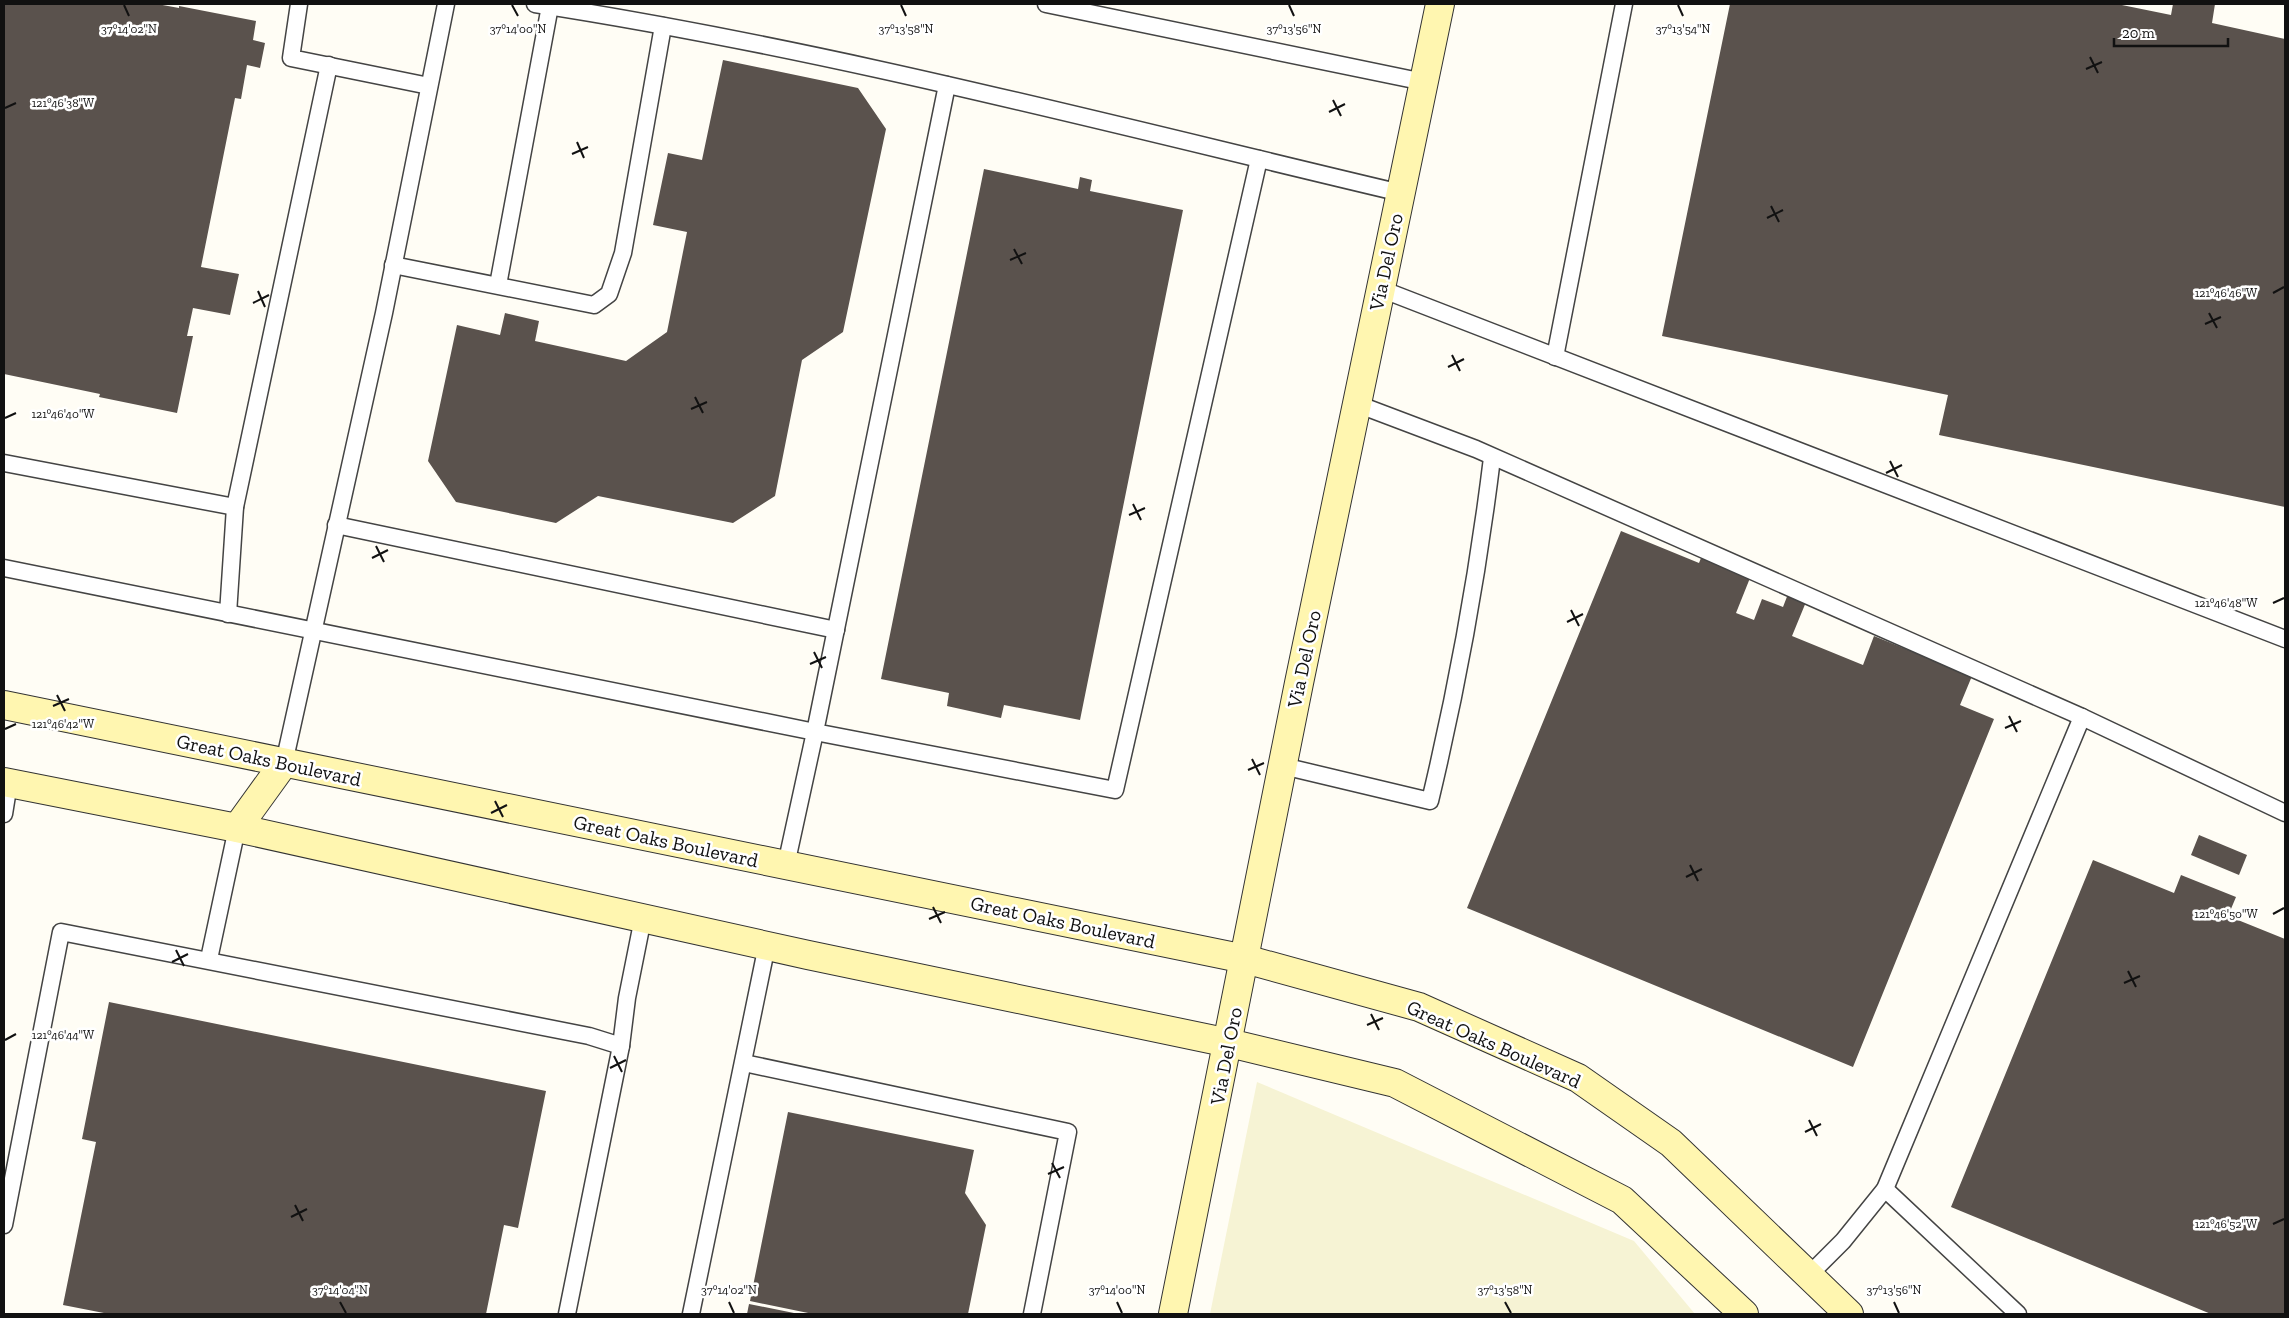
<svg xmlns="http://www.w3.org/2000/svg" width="2289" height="1318" font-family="'Zilla Slab',serif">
<rect width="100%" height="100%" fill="#fffdf5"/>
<polygon fill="#f6f3d4" points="1257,1082 1634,1241 1695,1314 1210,1314"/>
<g fill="#5a524d">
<polygon points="4,4 157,4 179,8 179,6 256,21 253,40 265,43 260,68 247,65 241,99 235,98 201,267 239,274 230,315 193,308 187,336 193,336 177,413 99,397 100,394 4,374"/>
<polygon points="1730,4 2117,4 2171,15 2173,4 2215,4 2212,23 2285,39 2285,507 1939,435 1948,395 1662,336"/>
<polygon points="723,60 858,88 886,129 843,332 802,360 775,496 733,523 598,496 556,523 456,502 428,461 457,325 500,335 505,313 539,321 535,341 626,361 667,332 687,232 653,225 668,153 702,160"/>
<polygon points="984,169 1078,189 1080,177 1092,180 1090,191 1183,210 1080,720 1004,705 1001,718 947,706 949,693 881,679"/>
<polygon points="1621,531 1699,563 1701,558 1750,578 1736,613 1754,620 1762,599 1783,607 1788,594 1806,602 1792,636 1863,665 1874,636 1972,676 1960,705 1994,719 1853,1067 1467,908"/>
<polygon points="2199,835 2247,855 2239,875 2191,855"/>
<polygon points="2093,860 2174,893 2181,875 2236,897 2228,916 2285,939 2285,1314 2211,1314 1951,1207"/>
<polygon points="109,1002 546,1091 518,1228 504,1225 486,1314 109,1314 63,1305 96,1142 82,1139"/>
<polygon points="788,1112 974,1150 965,1193 986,1225 968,1314 813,1314 750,1301"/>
<polygon points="749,1304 794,1313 794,1314 747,1314"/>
</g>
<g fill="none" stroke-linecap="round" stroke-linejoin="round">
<g stroke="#444" stroke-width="19">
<g id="lane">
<polyline points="299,4 291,58 429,86"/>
<path d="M535,4C827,49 1113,125 1401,193"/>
<polyline points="1046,4 1424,82"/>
<polyline points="947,85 815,732 1115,790 1259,159"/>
<polyline points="393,265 594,305 609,294 623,253 663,26"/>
<polyline points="498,285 550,6"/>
<polyline points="1381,289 2285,639"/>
<polyline points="1555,357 1624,4"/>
<polyline points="1357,404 1476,449 2082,717 2285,813"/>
<polyline points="4,463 235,507 329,65"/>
<polyline points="336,525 836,630"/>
<polyline points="4,568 815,732 786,865"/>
<polyline points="228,614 235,507"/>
<polyline points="284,763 384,313 446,4"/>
<path d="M1283,766L1430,801C1457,688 1478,573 1492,458"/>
<polyline points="4,814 9,783"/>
<polyline points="209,959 237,828"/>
<polyline points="621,1046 627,998 643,918"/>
<polyline points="744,1063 1068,1132 1032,1314"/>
<polyline points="1885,1189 2018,1314"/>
<polyline points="4,1225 61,932 589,1036 621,1046 567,1314"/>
<polyline points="1809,1275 1843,1241 1885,1189 2082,717"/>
<polyline points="691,1314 767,945"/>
</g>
</g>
<g stroke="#333" stroke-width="30">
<g id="secondary">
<polyline points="4,705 1245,959 1419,1007 1578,1078 1671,1143 1849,1314"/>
<polyline points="4,782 237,828 808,955 1229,1043 1395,1083 1622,1200 1744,1314"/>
<polyline points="237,828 284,763"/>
<polyline points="1173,1314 1299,683 1440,4"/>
</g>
</g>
<use href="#lane" stroke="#fff" stroke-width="16"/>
<use href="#secondary" stroke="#fff6b0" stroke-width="28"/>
</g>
<path fill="none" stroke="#111" stroke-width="2" d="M124,5L129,16M512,5L518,16M901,5L906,16M1289,5L1294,16M1678,5L1683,16M2090,57L2098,73M2086,69L2102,62M1333,100L1341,116M5,108L16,103M1329,112L1345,104M577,142L584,158M572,154L588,147M1771,206L1779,222M1767,218L1783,210M1014,249L1022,264M1010,260L1026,253M258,291L265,307M2273,293L2284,287M253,303L269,295M2209,313L2217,328M2205,324L2221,317M1452,355L1460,371M1448,367L1464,359M695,397L703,413M691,409L707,402M5,418L16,413M1890,461L1898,477M1886,473L1902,465M1133,504L1141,520M1129,515L1145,508M376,546L384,562M372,558L388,550M2273,603L2284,598M1571,610L1579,626M1567,622L1583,614M814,652L822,668M810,664L826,657M57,695L65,711M53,706L69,699M2009,716L2017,732M2005,728L2021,721M5,729L16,724M1252,759L1260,775M1248,770L1264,763M495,801L503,817M491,813L507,805M1690,865L1698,881M1686,877L1702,869M933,907L941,923M2273,914L2284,908M929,919L945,912M176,950L184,966M172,962L188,954M2128,971L2136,987M2124,983L2140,976M1371,1014L1379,1030M1367,1025L1383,1018M5,1040L16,1034M614,1056L622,1072M610,1068L626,1060M1809,1120L1817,1136M1805,1132L1821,1124M1052,1163L1060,1178M1048,1174L1064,1167M295,1205L303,1221M291,1217L307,1209M2273,1224L2284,1219M340,1302L346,1313M729,1302L734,1313M1117,1302L1122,1313M1505,1302L1511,1313M1894,1302L1899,1313"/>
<g text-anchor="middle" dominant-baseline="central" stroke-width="5" stroke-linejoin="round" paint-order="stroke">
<g font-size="20" fill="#111" stroke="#fff">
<text transform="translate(1386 262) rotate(-78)">Via Del Oro</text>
<text transform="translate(1304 659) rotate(-78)">Via Del Oro</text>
<text transform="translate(269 760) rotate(12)">Great Oaks Boulevard</text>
<text transform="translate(666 841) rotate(12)">Great Oaks Boulevard</text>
<text transform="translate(1063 922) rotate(12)">Great Oaks Boulevard</text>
<text transform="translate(1494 1044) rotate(24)">Great Oaks Boulevard</text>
<text transform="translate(1226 1056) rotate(-79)">Via Del Oro</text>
</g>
</g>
<g font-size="12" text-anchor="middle" fill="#111" stroke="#fff" stroke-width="5" stroke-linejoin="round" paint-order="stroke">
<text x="129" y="33">37°14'02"N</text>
<text x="518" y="33">37°14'00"N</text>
<text x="906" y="33">37°13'58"N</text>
<text x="1294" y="33">37°13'56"N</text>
<text x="1683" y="33">37°13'54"N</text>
<text x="63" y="107">121°46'38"W</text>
<text x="2226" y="297">121°46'46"W</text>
<text x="63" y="418">121°46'40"W</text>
<text x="2226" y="607">121°46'48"W</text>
<text x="63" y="728">121°46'42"W</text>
<text x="2226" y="918">121°46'50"W</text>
<text x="63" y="1039">121°46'44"W</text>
<text x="2226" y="1228">121°46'52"W</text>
<text x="340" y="1294">37°14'04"N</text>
<text x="729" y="1294">37°14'02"N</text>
<text x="1117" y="1294">37°14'00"N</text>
<text x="1505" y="1294">37°13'58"N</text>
<text x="1894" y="1294">37°13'56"N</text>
</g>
<rect width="2289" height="1318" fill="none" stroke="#111111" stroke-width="10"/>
<path d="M2114 38v8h114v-8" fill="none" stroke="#111111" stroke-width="2.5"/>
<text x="2122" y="38" font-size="15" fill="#111111" stroke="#ffffff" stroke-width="4" paint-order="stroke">20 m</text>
</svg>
